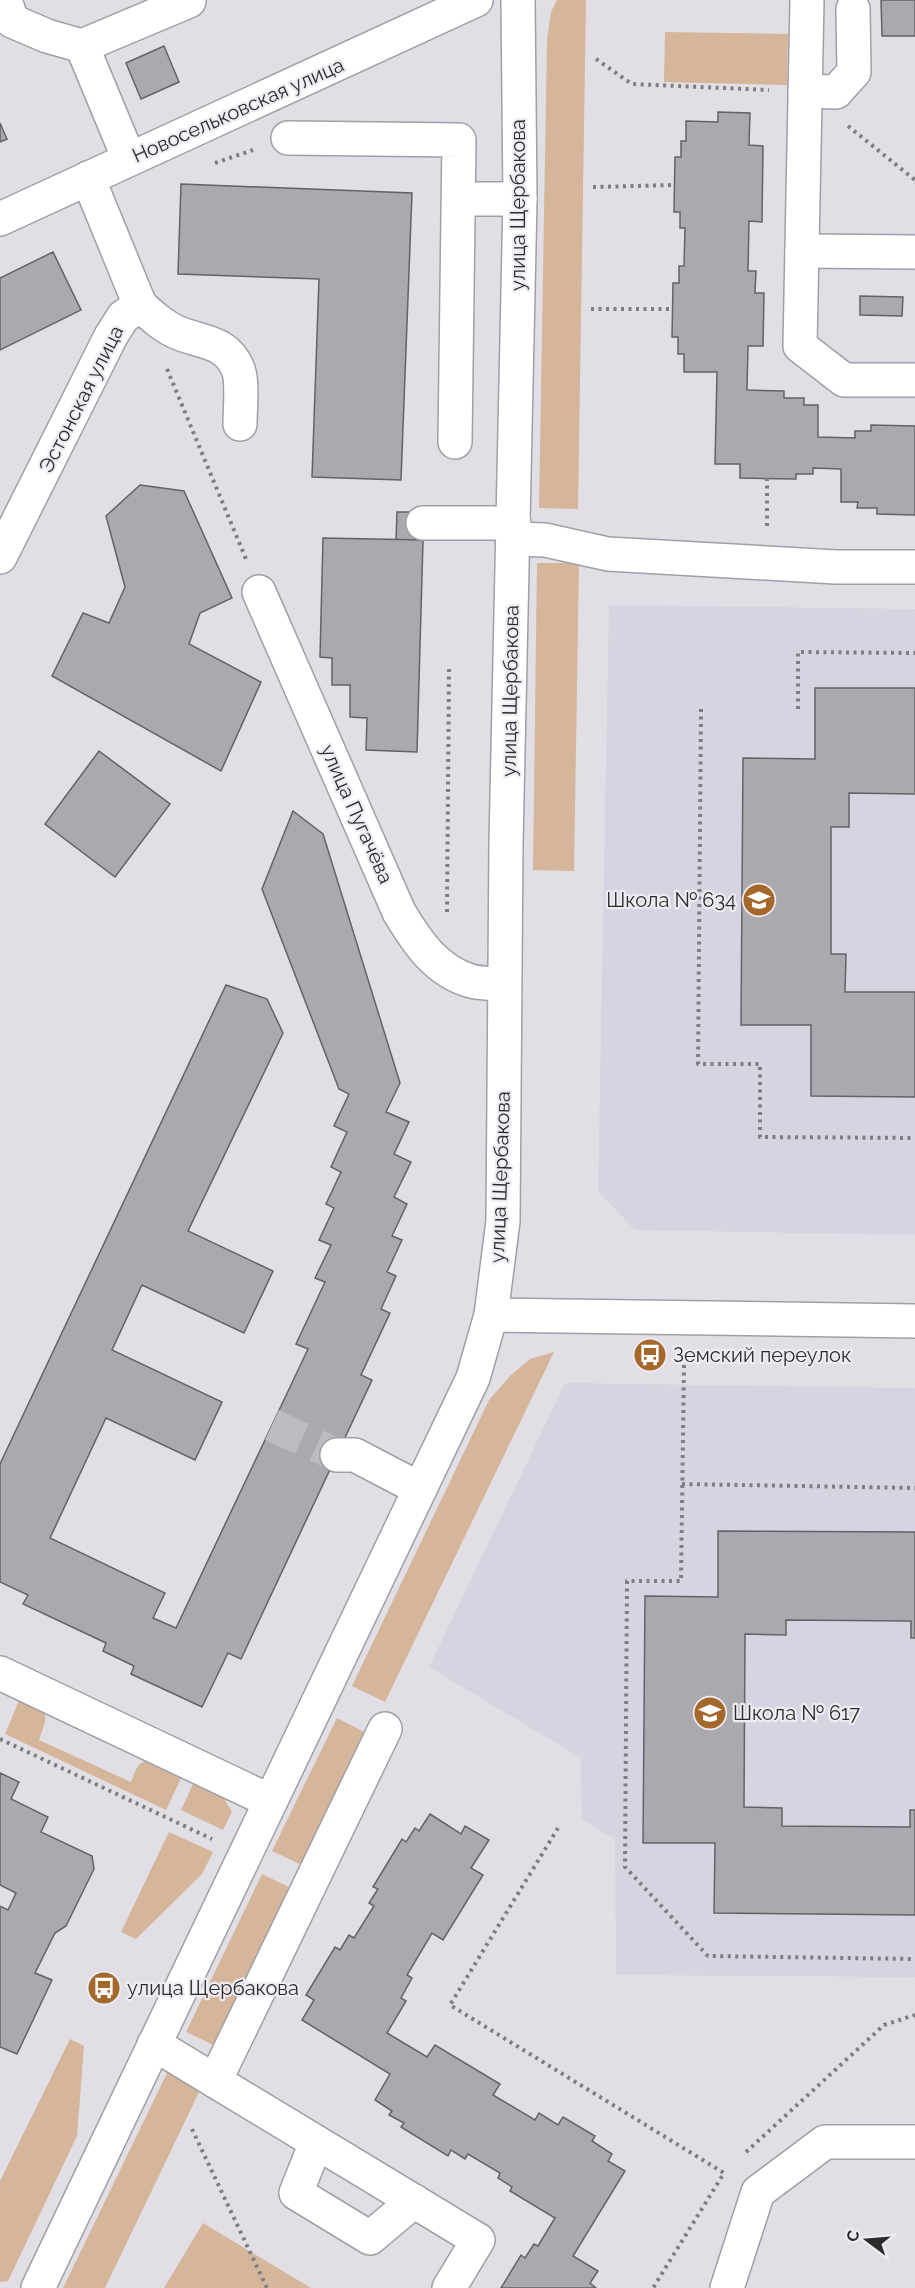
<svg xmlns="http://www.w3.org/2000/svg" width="915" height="2288" font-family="Raleway,sans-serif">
<rect width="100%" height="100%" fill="#e1dfe5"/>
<g fill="#d8d3e1">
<polygon points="609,605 915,609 915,1235 635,1230 598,1191"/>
<polygon points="565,1383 915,1388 915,1977 616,1975 615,1839 582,1820 581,1758 429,1667"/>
</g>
<g fill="#d5b69b">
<polygon points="557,0 586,0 578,509 539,508 547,39 551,12"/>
<polygon points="665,32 788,34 787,85 664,82"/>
<polygon points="537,563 579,563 574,871 533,870"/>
<polygon points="554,1352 385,1702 352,1686 489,1400 510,1376 530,1359"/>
<path d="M20,1698C50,1712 49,1711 39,1740L131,1782C133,1777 135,1770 139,1765C150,1753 172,1769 183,1774L166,1810L5,1734Z"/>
<polygon points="337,1718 370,1735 306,1867 272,1851"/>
<polygon points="195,1780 219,1790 232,1812 223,1830 181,1810"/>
<polygon points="169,1832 213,1852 202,1874 136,1939 121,1932"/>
<polygon points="262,1874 295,1890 220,2048 186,2032"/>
<polygon points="70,2039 84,2046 77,2136 8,2281 0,2282 0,2181"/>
<polygon points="169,2069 201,2088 105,2288 63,2288"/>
<polygon points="203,2223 311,2288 164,2288"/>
</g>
<g fill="#aba9af" stroke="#646267" stroke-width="1.5">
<polygon points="881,0 915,0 915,36 882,36"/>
<polygon points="164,46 179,82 141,99 126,63"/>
<polygon points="718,112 750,113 749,145 763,146 762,222 749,221 748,271 756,271 755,293 764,293 763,346 748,346 747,390 784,391 784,398 804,398 804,405 818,405 818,437 855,438 855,431 871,431 871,425 915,426 915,515 877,514 877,508 857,508 858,502 841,502 841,469 813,468 813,474 796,474 796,479 740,478 740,464 715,464 717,372 684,372 684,354 678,354 678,337 672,337 673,283 679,283 679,266 684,266 685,228 680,228 680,212 674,212 675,157 681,157 681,141 686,141 686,121 718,122"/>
<polygon points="0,123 7,139 0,142"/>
<polygon points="181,184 412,193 401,480 312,477 319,279 178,274"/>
<polygon points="53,252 81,310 0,350 0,278"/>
<polygon points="860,296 903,297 902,316 860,315"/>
<polygon points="140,485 184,491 232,598 200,613 189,644 261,682 221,771 52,676 83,613 109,623 125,587 106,516"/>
<polygon points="397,512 423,512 423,540 396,540"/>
<polygon points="323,538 423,540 417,752 366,750 367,718 350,717 350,685 332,685 332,658 320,657"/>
<polygon points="815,688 915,688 915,794 849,793 849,827 831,827 831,954 846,954 845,992 915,992 915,1097 811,1096 811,1025 741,1025 743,758 815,759"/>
<polygon points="99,751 170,804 115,877 45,824"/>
<polygon points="293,811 323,834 400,1083 386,1112 409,1122 394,1154 411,1162 394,1197 407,1204 392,1236 402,1240 387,1272 396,1276 381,1309 390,1313 361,1375 372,1380 241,1659 228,1653 202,1707 131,1674 134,1666 103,1651 106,1643 23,1604 28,1595 0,1582 0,1464 226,985 267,999 283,1033 188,1231 273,1271 244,1333 142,1285 112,1350 222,1402 195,1460 106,1418 50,1538 165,1593 153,1618 176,1628 308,1349 296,1344 325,1282 315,1278 331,1245 319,1240 334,1208 326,1204 341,1172 331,1167 347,1132 334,1126 349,1094 339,1089 262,889"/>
<polygon points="718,1531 915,1532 915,1638 911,1638 911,1621 786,1620 786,1635 745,1634 744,1807 782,1808 782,1826 910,1827 910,1810 915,1810 915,1915 714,1913 715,1843 643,1843 645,1596 718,1597"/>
<polygon points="0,1773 19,1782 11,1799 48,1817 41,1832 92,1856 94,1869 66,1926 55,1933 35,1973 52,1980 17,2054 0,2047 0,1906 8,1910 16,1893 0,1885"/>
<polygon points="430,1814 461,1834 465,1826 489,1840 471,1868 483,1875 443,1940 432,1933 407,1975 412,1978 401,1998 406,2001 387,2033 427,2057 435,2045 500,2084 493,2095 535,2120 539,2113 558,2125 563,2117 595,2136 592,2141 612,2154 608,2161 625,2171 573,2256 598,2271 590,2283 596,2288 501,2288 521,2255 525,2258 534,2244 538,2246 555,2218 510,2191 512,2187 498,2178 500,2173 468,2154 465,2159 451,2150 448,2156 401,2127 404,2123 389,2115 392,2111 375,2100 390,2074 302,2020 314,2000 306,1995 335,1947 340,1950 349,1935 354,1938 374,1906 369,1903 378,1889 373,1887 402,1839 406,1842 415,1828 419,1831"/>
</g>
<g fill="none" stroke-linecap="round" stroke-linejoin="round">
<polyline stroke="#bdbbc0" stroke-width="33" stroke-dasharray="33 16" stroke-linecap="butt" points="272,1425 337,1455"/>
<g stroke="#a19fa6" stroke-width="36">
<g id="minor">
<polyline points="5,0 12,21 47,36 82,46 129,159"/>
<polyline points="807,0 800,346 844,380 915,380"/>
<polyline points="82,46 189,1"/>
<polyline points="805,91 836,92 854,72 853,9"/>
<polyline points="288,138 459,140 455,442"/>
<polyline points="459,199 520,199"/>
<polyline points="0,219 476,0"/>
<polyline points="802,251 915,252"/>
<path d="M140,305C153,317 165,328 181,334C205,343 227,342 238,369C243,381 240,410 240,424"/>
<polyline points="423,523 514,523"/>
<polyline points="514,539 545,540 608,554 836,567 915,567"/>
<polyline points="0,557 111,336 123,317 140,305 88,178"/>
<path d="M259,592L399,912C417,942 436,971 471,981C481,984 494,983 504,984"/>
<polyline points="491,1315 915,1321"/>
<polyline points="337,1455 355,1455 420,1489"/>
<polyline points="0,1673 270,1801"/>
<polyline points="154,2044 478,2240 449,2288"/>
<polyline points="215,2081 385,1729"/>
<polyline points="316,2143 296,2193 370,2238 414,2201"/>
<polyline points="38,2288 473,1378 491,1315 503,1221 506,843 520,199 518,0"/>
<polyline points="727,2288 758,2192 825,2142 915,2142"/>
</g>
</g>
<g stroke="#7e7d81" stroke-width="4" stroke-dasharray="3 4.5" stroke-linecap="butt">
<polyline points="596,59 632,84 769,90"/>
<polyline points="848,126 915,180"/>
<polyline points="215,163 253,150"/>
<polyline points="593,187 675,185"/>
<polyline points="591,309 673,309"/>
<polyline points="167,369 246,559"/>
<polyline points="767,478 767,526"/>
<polyline points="701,709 698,1064 760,1064 760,1137 915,1138"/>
<polyline points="798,709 798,652 915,653"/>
<polyline points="447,912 449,669"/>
<polyline points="684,1365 681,1581 627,1581 625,1867 708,1956 915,1959"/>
<polyline points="682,1484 915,1488"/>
<polyline points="0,1739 212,1839"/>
<polyline points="558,1828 450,2005 724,2173 653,2288"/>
<polyline points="192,2129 267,2288"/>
<polyline points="746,2152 884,2025 915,2015"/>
</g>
<use href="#minor" stroke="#fff" stroke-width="33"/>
</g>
<defs>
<g id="school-disc" transform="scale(1.725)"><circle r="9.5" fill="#a3682a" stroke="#eeecf2"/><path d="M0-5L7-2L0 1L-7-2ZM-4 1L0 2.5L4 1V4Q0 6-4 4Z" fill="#fff"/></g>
<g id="bus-disc" transform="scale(1.725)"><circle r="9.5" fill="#a3682a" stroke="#eeecf2"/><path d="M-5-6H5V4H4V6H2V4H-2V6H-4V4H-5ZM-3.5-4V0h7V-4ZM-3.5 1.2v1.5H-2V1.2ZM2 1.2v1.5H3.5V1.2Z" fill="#fff"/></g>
</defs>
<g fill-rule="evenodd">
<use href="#school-disc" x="759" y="900"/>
<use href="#bus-disc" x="650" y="1355"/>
<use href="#school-disc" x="710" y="1713"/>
<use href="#bus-disc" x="104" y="1988"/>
</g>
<g text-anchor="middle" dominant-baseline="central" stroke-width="4.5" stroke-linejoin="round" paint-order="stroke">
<g font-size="20" fill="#2b2b2d" stroke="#eeecf2">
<text transform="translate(238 110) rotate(-24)">Новосельковская улица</text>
<text transform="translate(518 205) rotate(-90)">улица Щербакова</text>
<text transform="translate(81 399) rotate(-63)">Эстонская улица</text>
<text transform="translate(510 691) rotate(-89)">улица Щербакова</text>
<text transform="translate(357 814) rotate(66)">улица Пугачёва</text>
<text transform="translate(500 1177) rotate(-88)">улица Щербакова</text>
</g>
<g font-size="20" fill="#2b2b2d" stroke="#eeecf2" text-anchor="start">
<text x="736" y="900" text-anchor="end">Школа № 634</text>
<text x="673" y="1355">Земский переулок</text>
<text x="733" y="1713">Школа № 617</text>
<text x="127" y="1988">улица Щербакова</text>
</g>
</g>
<g transform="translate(867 2240) rotate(286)" stroke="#eeecf2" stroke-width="4.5" paint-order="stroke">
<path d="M0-4.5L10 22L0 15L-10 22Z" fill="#2b2b2d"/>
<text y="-9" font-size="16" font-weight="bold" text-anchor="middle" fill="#2b2b2d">С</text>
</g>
</svg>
